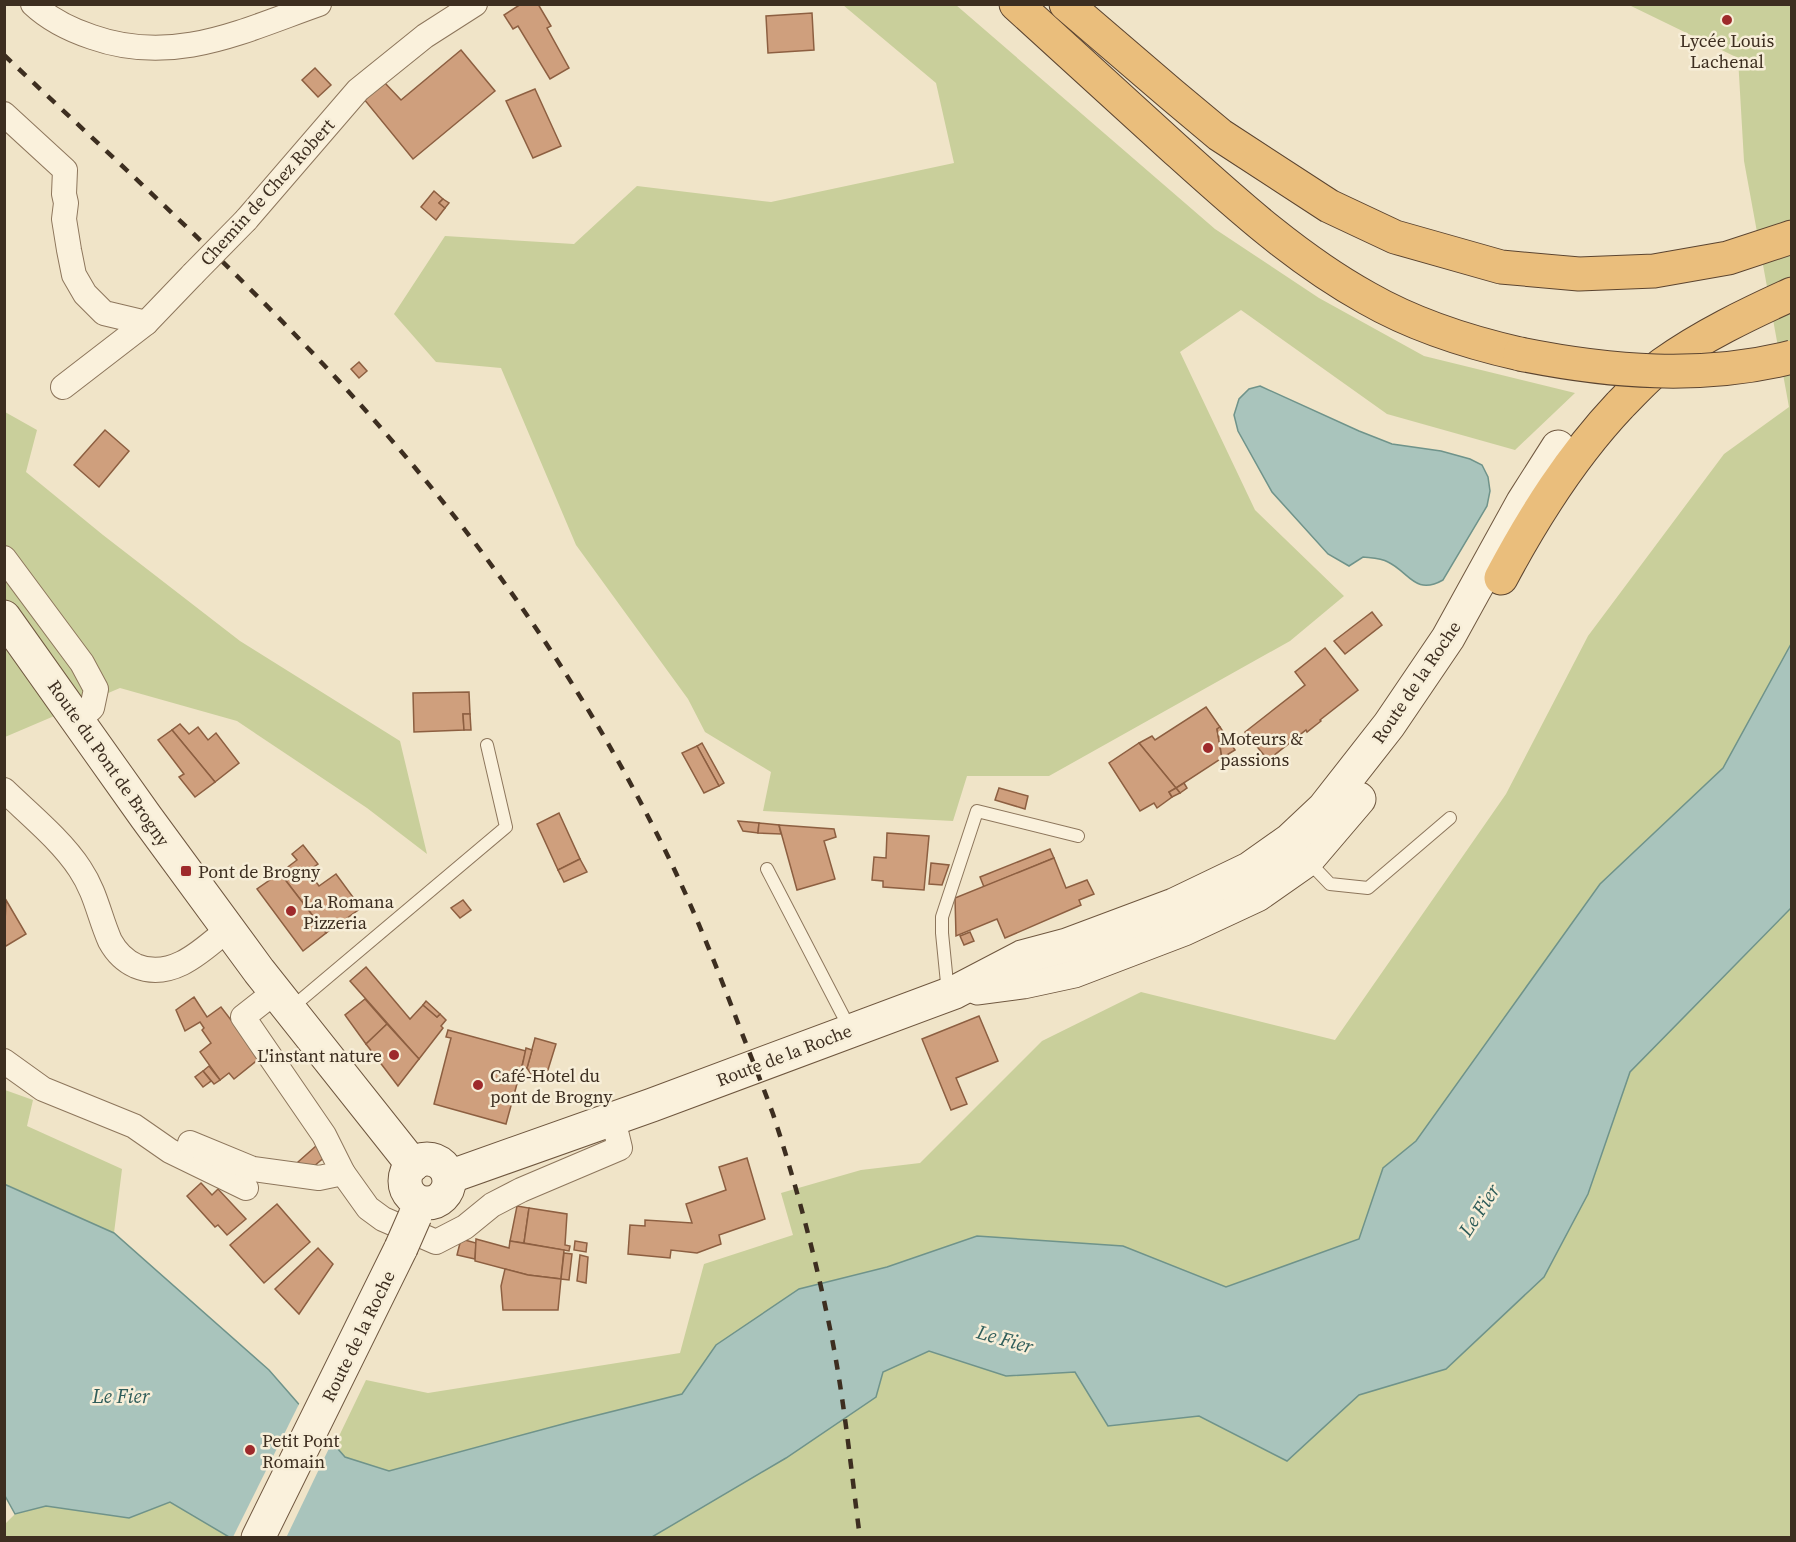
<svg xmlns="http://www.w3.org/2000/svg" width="1796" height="1542" font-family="'Source Serif 4',serif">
<rect width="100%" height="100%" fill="#f0e4c8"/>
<g fill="#c9cf9b">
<polygon points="843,5 956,5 1215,229 1319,298 1424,356 1575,393 1515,450 1387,414 1241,310 1180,352 1255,510 1344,596 1290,641 1049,776 967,776 953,821 763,811 771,772 705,732 688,699 576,545 501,368 436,362 394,314 445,236 574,244 637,186 771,202 954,163 936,83"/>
<polygon points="1629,5 1791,5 1791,1537 290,1538 366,1380 428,1393 680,1353 704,1264 793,1235 781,1193 861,1170 920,1163 1042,1041 1141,992 1335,1040 1506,794 1588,636 1724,454 1789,407 1744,161 1738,58"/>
<polygon points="5,412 37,430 26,472 103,535 240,641 400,741 427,854 367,808 237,721 120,688 5,737"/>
<polygon points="5,1090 33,1100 27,1126 122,1169 114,1233 5,1184"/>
<polygon points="170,1502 229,1537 5,1538 5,1524 15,1514 46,1506 129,1518"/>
</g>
<g fill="#a9c4bc" stroke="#6f938a" stroke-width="1.5">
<path d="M1260,386L1359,431L1392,444L1441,451L1470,459L1482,465L1488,477L1490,491L1487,506L1443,580C1415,596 1409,572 1388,562C1381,558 1371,558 1363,557L1349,566L1328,554L1272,492L1238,431L1234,415L1239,399L1249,389Z"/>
<polygon points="1791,644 1791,908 1630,1072 1588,1194 1544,1277 1446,1369 1359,1395 1287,1461 1199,1416 1108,1426 1075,1372 1006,1376 929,1351 883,1372 876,1397 786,1458 652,1537 229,1537 170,1502 129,1518 46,1506 15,1514 4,1494 4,1184 114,1233 269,1370 345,1457 389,1471 574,1421 682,1394 716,1345 799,1289 887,1267 977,1236 1123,1246 1226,1287 1359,1239 1383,1168 1416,1141 1600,884 1723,768"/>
</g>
<polygon fill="#f0e4c8" points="300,1402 333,1440 286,1538 233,1537"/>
<g fill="#cf9f7d" stroke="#8d5f41" stroke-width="1.5">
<polygon points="521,4 538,4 551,26 547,28 569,68 550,79 518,26 513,29 504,15"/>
<polygon points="812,13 814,50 768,53 766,16"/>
<polygon points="461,50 495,91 413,159 363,98 384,82 401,100"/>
<polygon points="315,68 331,85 318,97 302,80"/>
<polygon points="535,89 561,146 533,158 506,101"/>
<polygon points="434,191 443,199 439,203 445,208 436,220 421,207"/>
<polygon points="443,199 449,203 445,208 439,203"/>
<polygon points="359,362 367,371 359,378 351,369"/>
<polygon points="105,430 129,451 99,487 74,465"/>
<polygon points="1372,612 1382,625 1345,654 1334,641"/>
<polygon points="1325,648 1358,690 1320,720 1321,721 1307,732 1306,730 1268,760 1245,732 1305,685 1295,672"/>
<polygon points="469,692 470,714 463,714 464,730 414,732 413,693"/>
<polygon points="1206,707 1220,727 1217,729 1222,758 1176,788 1139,743 1152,736 1155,740"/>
<polygon points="463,714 470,714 471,730 464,730"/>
<polygon points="180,724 189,734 198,727 208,740 216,733 239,763 215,782 172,730"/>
<polygon points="1220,727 1235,750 1222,758 1217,729"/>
<polygon points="172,730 215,782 195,797 179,777 184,774 158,740"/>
<polygon points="702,743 724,783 719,786 697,746"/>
<polygon points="1139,743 1176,788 1169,792 1172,797 1157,808 1154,803 1140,811 1109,763"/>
<polygon points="697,746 719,786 704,793 682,753"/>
<polygon points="1184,783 1187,788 1180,793 1176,788"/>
<polygon points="999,788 1028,796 1025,809 995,800"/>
<polygon points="1176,788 1180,793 1172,797 1169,792"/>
<polygon points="559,813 580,859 558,870 537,824"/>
<polygon points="738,821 759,823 758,833 743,831"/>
<polygon points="759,823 779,825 781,834 758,833"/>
<polygon points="779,825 834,829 836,837 824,841 835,879 797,890"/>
<polygon points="887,833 929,836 924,890 883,887 883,881 872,880 874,857 886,858"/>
<polygon points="303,845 318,864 308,871 319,886 336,874 361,908 326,933 280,873 297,860 292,854"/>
<polygon points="1050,849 1054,858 984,887 980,877"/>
<polygon points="1054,858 1066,888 1087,880 1094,894 1079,900 1081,905 1005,938 997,919 956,936 955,898"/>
<polygon points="580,859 587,872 564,882 558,870"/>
<polygon points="931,863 949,865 942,885 929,884"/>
<polygon points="280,873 326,933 303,951 257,889"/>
<polygon points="6,900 26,934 6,946 4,944"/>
<polygon points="463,900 471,910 460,918 451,908"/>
<polygon points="970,932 974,941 964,945 960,936"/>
<polygon points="366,967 410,1019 423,1005 437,1017 440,1014 446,1020 441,1026 443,1028 419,1059 350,981"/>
<polygon points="194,997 207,1017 221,1007 260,1058 234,1079 229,1073 220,1080 200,1052 211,1043 202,1030 204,1028 200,1022 185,1031 176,1010"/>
<polygon points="365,999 387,1024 366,1044 345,1015"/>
<polygon points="426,1001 440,1014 437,1017 423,1005"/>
<polygon points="979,1016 998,1061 956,1078 967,1104 951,1110 922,1039"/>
<polygon points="387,1024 419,1059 398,1086 366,1044"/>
<polygon points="448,1030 526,1051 506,1124 434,1104 451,1038 446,1037"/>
<polygon points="535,1038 556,1044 547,1073 541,1077 531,1074 527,1068"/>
<polygon points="526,1048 532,1050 527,1068 522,1067"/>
<polygon points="209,1066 220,1080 214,1084 203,1071"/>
<polygon points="203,1071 211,1081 203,1087 195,1077"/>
<polygon points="316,1146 326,1156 307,1172 298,1162"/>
<polygon points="747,1158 765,1219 719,1235 721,1244 697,1253 671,1250 670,1258 628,1254 630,1225 645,1226 645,1220 692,1223 686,1204 726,1190 719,1167"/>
<polygon points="201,1183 212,1195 218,1189 246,1219 227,1235 218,1225 215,1227 187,1196"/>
<polygon points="277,1204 310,1242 264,1283 230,1245"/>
<polygon points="517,1206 529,1208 524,1243 510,1241"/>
<polygon points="529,1208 567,1214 565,1245 570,1246 569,1251 524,1243"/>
<polygon points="461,1239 476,1243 475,1259 457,1255"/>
<polygon points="476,1239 509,1248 510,1241 564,1250 561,1279 528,1275 475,1261"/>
<polygon points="575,1241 587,1243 586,1252 574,1250"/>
<polygon points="318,1248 333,1264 299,1314 275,1289"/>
<polygon points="564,1253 572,1254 569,1280 561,1279"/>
<polygon points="580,1255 588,1257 586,1283 577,1281"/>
<polygon points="505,1269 528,1275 561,1279 558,1310 503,1310 501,1286"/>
</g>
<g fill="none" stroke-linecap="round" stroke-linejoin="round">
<g stroke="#8d765c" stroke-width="14">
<g id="service">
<polyline points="1308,861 1330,884 1368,888 1450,818"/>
<polyline points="767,869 850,1029"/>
<polyline points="948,993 942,933 942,917 977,811 1078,836"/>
<polyline points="290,1009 506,827 487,745"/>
</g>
</g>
<g stroke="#8d765c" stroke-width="26">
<g id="minor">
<path d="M33,4C50,20 71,30 92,37C174,66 242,31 319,4"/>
<polyline points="4,114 65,170 64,194 66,203 64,219 69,250 74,275 85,294 104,313 146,323"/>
<polyline points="246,220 358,90 425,36 475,4"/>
<polyline points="63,387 146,323 193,274"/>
<polyline points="4,558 82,663 96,689 92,708 79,720"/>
<path d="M4,790C29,814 62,841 80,869C96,893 99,916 110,941C116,952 125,961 136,966C172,981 203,950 228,929"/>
<polyline points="275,992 243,1017 324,1135 343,1173 368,1208 383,1219 436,1242 465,1227 492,1205 521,1190 620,1148 613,1119"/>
<polyline points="4,1061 43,1089 134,1126 170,1151 246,1188"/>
<polyline points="190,1143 253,1169 319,1178 343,1173"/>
</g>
</g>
<g stroke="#6f573f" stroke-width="35">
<g id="secondary">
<polyline points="4,617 146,817 259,971 413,1165"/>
<polyline points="978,988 1023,982 1074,971 1184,929 1257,895 1307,860 1359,799"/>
<circle cx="427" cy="1181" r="22"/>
<polyline points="449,1177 652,1105 955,992 1022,957 1067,945 1174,905 1249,869 1290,840 1324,808 1389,725 1448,638 1523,502 1558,447"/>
<polyline points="258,1538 401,1248"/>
</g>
</g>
<g stroke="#5b4430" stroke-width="35">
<g id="trunk">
<path d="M1016,4C1069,52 1122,100 1174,148C1235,203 1295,258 1367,298C1414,325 1467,342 1520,354"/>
<polyline points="1066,4 1171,94 1220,135 1329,206 1395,237 1501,267 1579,274 1654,271 1728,258 1792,237"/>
<path d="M1501,578C1534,516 1571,457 1620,405C1634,391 1647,376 1663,364C1702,336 1748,314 1792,294"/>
</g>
</g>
<use href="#service" stroke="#faf1dc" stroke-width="12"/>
<use href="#minor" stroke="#faf1dc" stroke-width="24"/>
<use href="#secondary" stroke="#faf1dc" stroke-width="33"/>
<use href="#trunk" stroke="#eabe7c" stroke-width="33"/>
<path stroke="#3d2e20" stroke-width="4.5" stroke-dasharray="10 10" stroke-linecap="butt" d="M4,55C133,177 265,295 381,428C490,552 584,689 658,836C689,897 714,960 738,1023C750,1054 762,1084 773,1114C794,1178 812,1244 826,1310C843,1385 850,1462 860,1538"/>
<g stroke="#8d765c" stroke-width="26" stroke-linecap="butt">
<polyline id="minor-bridge" points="193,274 246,220"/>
</g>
<g stroke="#6f573f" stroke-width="35" stroke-linecap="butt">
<polyline id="secondary-bridge" points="401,1248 415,1216"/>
</g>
<g stroke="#5b4430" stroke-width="35" stroke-linecap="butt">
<path id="trunk-bridge" d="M1520,354C1609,372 1702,380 1792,357"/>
</g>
<use href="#minor-bridge" stroke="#faf1dc" stroke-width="24"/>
<use href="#secondary-bridge" stroke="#faf1dc" stroke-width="33"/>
<use href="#trunk-bridge" stroke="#eabe7c" stroke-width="33"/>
</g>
<g fill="#9e2a2b" stroke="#f7eed8" stroke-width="2">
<circle cx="1727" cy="20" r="6"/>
<circle cx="1208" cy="748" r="6"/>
<rect x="180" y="865" width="12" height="12" rx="3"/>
<circle cx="291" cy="911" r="6"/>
<circle cx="394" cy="1055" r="6"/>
<circle cx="478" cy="1085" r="6"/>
<circle cx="250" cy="1450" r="6"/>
</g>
<g text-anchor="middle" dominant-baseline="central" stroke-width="5" stroke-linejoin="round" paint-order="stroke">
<g font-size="18" fill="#3d2e20" stroke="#f7eed8" text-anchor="start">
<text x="1727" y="40" text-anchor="middle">Lycée Louis<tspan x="1727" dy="21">Lachenal</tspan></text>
<text x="1220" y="738">Moteurs &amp;<tspan x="1220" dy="21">passions</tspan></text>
<text x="198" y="871">Pont de Brogny</text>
<text x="303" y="901">La Romana<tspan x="303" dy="21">Pizzeria</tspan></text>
<text x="382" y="1055" text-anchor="end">L'instant nature</text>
<text x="490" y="1075">Café-Hotel du<tspan x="490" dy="21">pont de Brogny</tspan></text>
<text x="262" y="1440">Petit Pont<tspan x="262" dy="21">Romain</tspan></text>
</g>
<g font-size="18" fill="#3d2e20" stroke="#f7eed8">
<text transform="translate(267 192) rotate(-48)">Chemin de Chez Robert</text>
<text transform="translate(1416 682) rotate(-56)">Route de la Roche</text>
<text transform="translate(109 763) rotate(55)">Route du Pont de Brogny</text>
<text transform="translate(784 1055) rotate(-21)">Route de la Roche</text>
<text transform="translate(358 1336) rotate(-64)">Route de la Roche</text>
</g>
<g font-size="20" font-style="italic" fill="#2f5d5a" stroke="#f7eed8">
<text transform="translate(1479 1210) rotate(-57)">Le Fier</text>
<text transform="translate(1005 1339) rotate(16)">Le Fier</text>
<text x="121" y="1396">Le Fier</text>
</g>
</g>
<rect width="1796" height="1542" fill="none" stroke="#3d2e20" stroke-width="12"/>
</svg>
